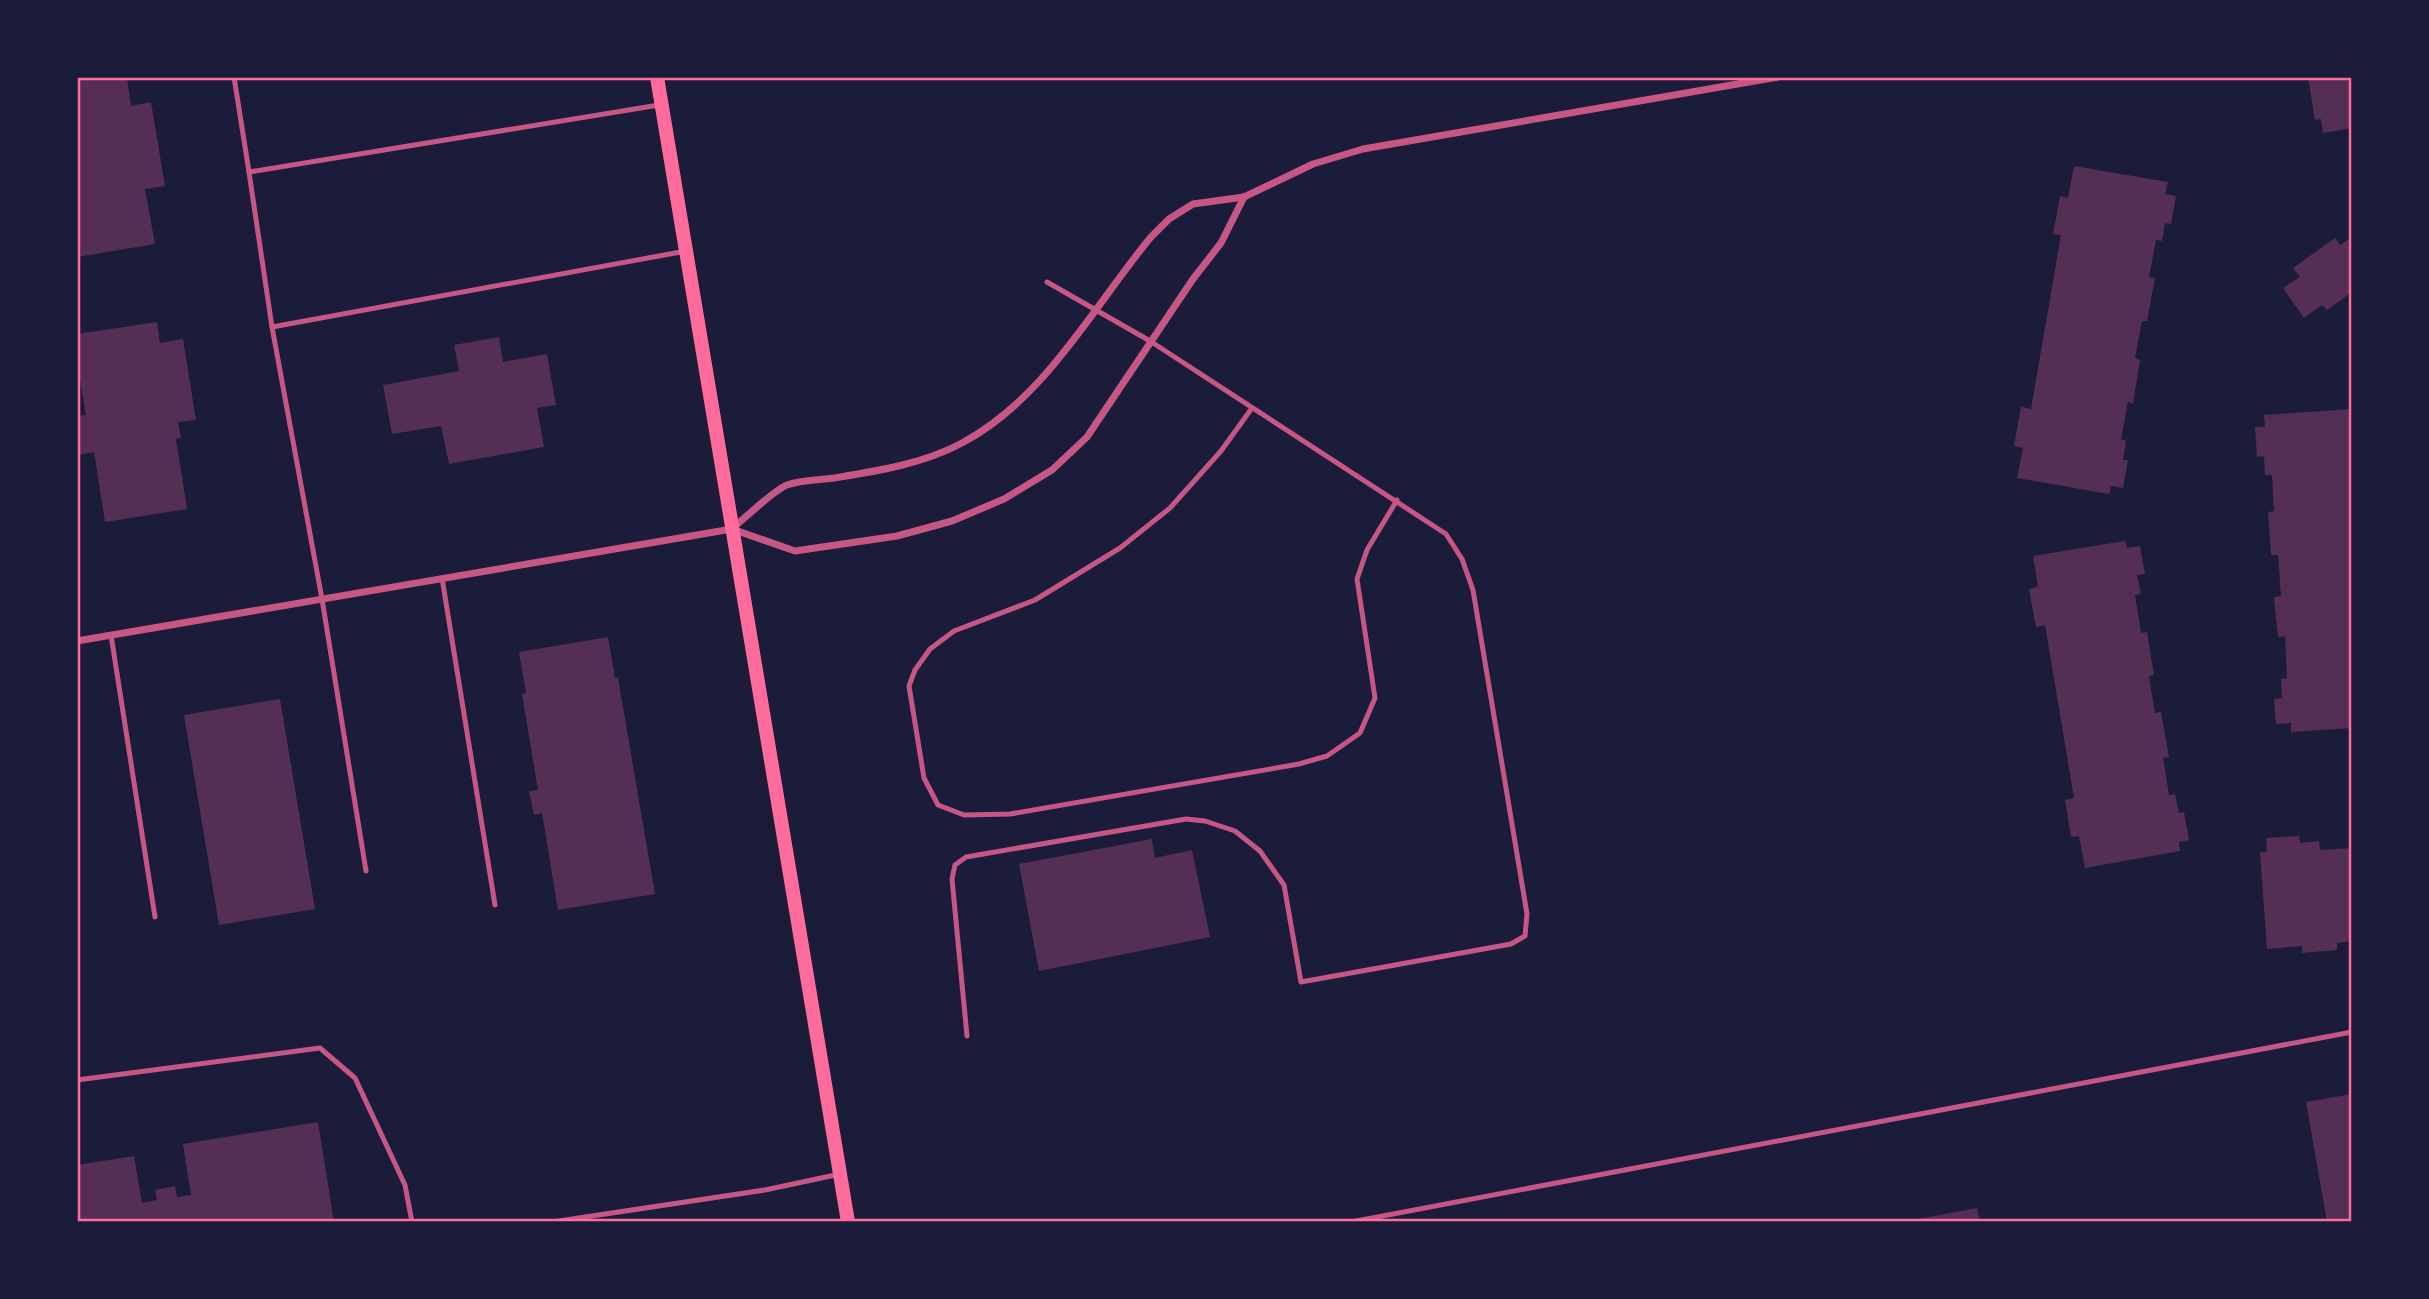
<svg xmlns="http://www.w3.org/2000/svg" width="2429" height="1299" font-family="Commissioner,sans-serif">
<rect width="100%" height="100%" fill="#1b1b3a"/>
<g fill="#542f53">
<polygon points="77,77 127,77 131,106 151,102 165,186 145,189 155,244 77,257"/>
<polygon points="2308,77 2352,77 2352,128 2323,133 2321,119 2315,120"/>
<polygon points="2074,166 2168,182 2165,194 2176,196 2171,224 2165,223 2162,241 2156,240 2149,277 2155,278 2147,321 2142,321 2135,358 2140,360 2133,404 2128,402 2121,439 2126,441 2123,460 2128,460 2123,488 2111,486 2109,494 2017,478 2023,448 2014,446 2021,407 2031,409 2061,235 2053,234 2060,196 2068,198"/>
<polygon points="2352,237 2352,292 2327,310 2322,305 2304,318 2283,288 2300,277 2293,268 2335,238 2340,245"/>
<polygon points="157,322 160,343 183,339 196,420 178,422 181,438 176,439 187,509 105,522 94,452 77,455 77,416 86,415 77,361 77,334"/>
<polygon points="499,337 503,362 547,354 556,405 537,408 544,447 449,464 441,426 392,434 383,385 459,371 454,345"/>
<polygon points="2352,409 2352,728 2291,732 2291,723 2276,724 2274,699 2282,698 2281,679 2287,678 2285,636 2278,637 2274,597 2281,596 2278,555 2271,555 2268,512 2274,511 2272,475 2265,475 2264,456 2257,457 2255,427 2265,427 2264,415"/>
<polygon points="2125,541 2127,548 2140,546 2145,574 2137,575 2141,594 2135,595 2141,633 2147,632 2154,675 2149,676 2155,713 2161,712 2169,757 2163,758 2169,795 2175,794 2179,813 2184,812 2189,840 2179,842 2180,851 2085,868 2079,836 2071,837 2065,800 2074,798 2045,625 2036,627 2029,589 2038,587 2033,556"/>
<polygon points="608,637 615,678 618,678 655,894 558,910 542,813 534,815 529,791 538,790 522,694 526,693 519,652"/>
<polygon points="280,699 315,909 219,925 184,715"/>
<polygon points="2299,836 2300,843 2319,841 2320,850 2352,848 2352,941 2337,943 2337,950 2302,953 2302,946 2267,949 2260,852 2267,852 2266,838"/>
<polygon points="1152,839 1155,858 1192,850 1210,937 1039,971 1019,864"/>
<polygon points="2352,1094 2352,1222 2327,1222 2306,1102"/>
<polygon points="318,1122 334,1222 77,1222 77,1165 134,1156 142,1203 157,1200 155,1190 175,1186 177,1197 191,1195 183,1144"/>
<polygon points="1977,1208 1980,1222 1907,1222 1907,1221"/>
</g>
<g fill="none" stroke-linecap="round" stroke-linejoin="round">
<g stroke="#c65784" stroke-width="5">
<polyline points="234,77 249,172"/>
<polyline points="272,327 249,172 659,105"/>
<polyline points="1252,408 1221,451 1170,508 1120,548 1035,600 954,631 930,649 915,670 909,686 924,778 938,805 964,815 1010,814 1299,764 1327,756 1360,733 1375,698 1357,579 1367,550 1397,500"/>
<polyline points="442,578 495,905"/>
<polyline points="111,635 155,917"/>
<polyline points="366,871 322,599 272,327 686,251"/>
<polyline points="967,1036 952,879 955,865 966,857 1186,819 1205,821 1235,831 1260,851 1284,885 1301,982 1511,944 1525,936 1527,914 1473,590 1462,559 1446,534 1150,341 1047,282"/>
<polyline points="77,1080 320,1048 355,1078 405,1185 412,1222"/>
<polyline points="552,1222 765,1190 840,1174"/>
<polyline points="1351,1222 2352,1032"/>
</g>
<g stroke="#c65784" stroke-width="7">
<path d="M733,528C745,518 774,490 787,485C800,480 819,480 834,478C877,471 923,464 962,443C1045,399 1093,307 1151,237L1169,219L1193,204L1244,197L1313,164L1363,149L1778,77"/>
<polyline points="77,641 732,529 795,551 897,536 952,521 1004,499 1052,470 1087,437 1193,279 1221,243 1244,197"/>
</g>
<polyline stroke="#ff6b9d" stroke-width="14" points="657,77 848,1222"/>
</g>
<rect width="2429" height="1299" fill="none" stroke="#1b1b3a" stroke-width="158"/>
<rect x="79" y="79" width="2271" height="1141" fill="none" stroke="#ff6b9d" stroke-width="2.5"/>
</svg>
